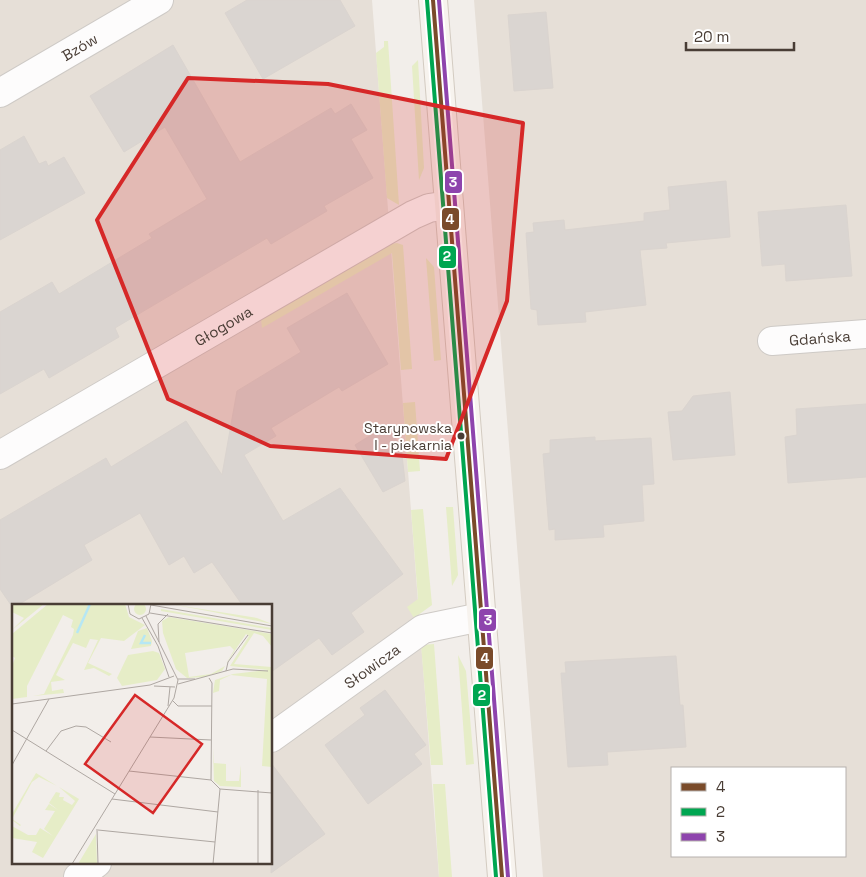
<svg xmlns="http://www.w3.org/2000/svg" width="866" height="877" font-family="'Space Grotesk',sans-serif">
<rect width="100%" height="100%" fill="#f2eeea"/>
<g fill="#e6dfd7" fill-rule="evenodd">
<path d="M0,0H372L439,877H0ZM14,606H271V863H14Z"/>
<path d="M474,0H866V877H543ZM672,768H845V856H672Z"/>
</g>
<g fill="#e6edc7">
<polygon points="384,41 388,41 399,205 387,198 376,53 384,47"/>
<polygon points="418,60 424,168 419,180 412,66"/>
<polygon points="397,243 403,245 412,369 401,370 392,253 262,328 261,319 385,245"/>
<polygon points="426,258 434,267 441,360 434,361"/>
<polygon points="415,402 420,471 408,472 403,403"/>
<polygon points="446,507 453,507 458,575 452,586"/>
<polygon points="423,509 432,605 414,618 407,607 418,599 411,510"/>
<polygon points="434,644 443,765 431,765 421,645"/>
<polygon points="458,655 466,671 474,764 466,765"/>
<polygon points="433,784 445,784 452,877 439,877"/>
</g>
<g fill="#dad5d1" stroke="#dad4cf">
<polygon points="247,0 340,0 355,26 263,79 225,13"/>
<polygon points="546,12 553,88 514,91 508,15"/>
<polygon points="173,45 240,162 331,108 335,114 351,104 367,130 351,139 373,178 324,206 327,211 271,244 267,238 115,328 119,337 49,378 44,369 0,394 0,312 52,282 59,294 152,238 149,234 207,199 165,127 124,152 90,96"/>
<polygon points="24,136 39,164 46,161 48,166 64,157 85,193 0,240 0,150"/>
<polygon points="726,181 730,237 666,243 667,248 640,250 646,305 585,312 586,322 538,325 537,310 531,309 526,233 534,232 533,223 564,220 565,230 644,221 644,213 670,210 668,187"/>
<polygon points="846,205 852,276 786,281 785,264 762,266 758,212"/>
<polygon points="347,293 388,364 342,391 339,387 271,428 276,436 244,455 283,521 340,488 403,574 351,613 364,632 332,655 319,638 271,672 271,606 243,606 212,562 194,573 184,556 169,565 140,513 84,545 92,560 13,608 0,589 0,520 106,458 111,467 186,421 222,475 237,391 301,352 287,328"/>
<polygon points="730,392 735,455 673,460 668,412 682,411 693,396"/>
<polygon points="866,404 866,477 788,483 785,437 797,435 796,409"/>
<polygon points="387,425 401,447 405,481 383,492 355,445"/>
<polygon points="595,437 595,441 651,438 654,484 642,485 644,521 603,525 604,537 555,540 555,529 549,530 543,454 550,453 550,440"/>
<polygon points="676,656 680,705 683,705 686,747 607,752 608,765 568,767 561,673 566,673 565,662"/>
<polygon points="385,690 426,745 414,754 422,764 368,804 325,745 365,715 360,708"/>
<polygon points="271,763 325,834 271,873"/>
</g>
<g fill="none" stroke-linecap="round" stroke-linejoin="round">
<g stroke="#cecac6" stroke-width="30">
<g id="street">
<path id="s1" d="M0,93L159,0"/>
<path id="s2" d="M772,341L866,334"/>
<path id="s3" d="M0,455L413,215L429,208L449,205"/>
<path id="s4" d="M271,738L423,629L481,617"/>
<polyline points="78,877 97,863"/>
</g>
</g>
<g stroke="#d3cbc1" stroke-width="30">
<polyline id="secondary" points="433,0 502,877"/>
</g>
<use href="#street" stroke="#fdfcfc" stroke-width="28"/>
<use href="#secondary" stroke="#f7f3ee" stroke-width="28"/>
<g stroke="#fff" stroke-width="8">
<polyline id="bus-1" points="433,0 502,877"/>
</g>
<g stroke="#fff" stroke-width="8">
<polyline id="bus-2" points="427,0 496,877"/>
</g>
<g stroke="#fff" stroke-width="8">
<polyline id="bus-3" points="439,0 508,877"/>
</g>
<use href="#bus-1" stroke="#7a4b2a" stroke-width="4"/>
<use href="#bus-2" stroke="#00a651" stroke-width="4"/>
<use href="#bus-3" stroke="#8e44ad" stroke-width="4"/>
</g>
<path fill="#d62828" fill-opacity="0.2" stroke="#d62828" stroke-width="4" stroke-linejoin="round" d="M188,78L328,84L523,123L507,301L446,459L270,446L168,399L97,220Z"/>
<circle fill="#493d35" stroke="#fff" stroke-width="2" cx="461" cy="436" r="4.5"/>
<g text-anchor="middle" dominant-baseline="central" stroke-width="4" stroke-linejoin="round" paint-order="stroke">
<g font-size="14" fill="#493d35" stroke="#fff" text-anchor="end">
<text x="452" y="428">Starynowska<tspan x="452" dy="17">I - piekarnia</tspan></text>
</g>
<g font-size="15" fill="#493d35" stroke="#fff">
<text stroke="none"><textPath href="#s1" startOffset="92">Bzów</textPath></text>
<text stroke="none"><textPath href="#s3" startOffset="258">Głogowa</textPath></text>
<text stroke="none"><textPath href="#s2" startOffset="48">Gdańska</textPath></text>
<text stroke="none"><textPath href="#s4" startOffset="124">Słowicza</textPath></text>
</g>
</g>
<g transform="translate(12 604)">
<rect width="260" height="260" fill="#f2eeea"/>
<path d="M122 5a6 6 0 1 1 12 0a6 6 0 1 1-12 0ZM0,0H32L0,26L12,14L0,8ZM36,0H113L117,13L133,21L112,37L89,34L76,59L100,70L97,72L82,64L72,66L86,36L78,35L74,44L61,39L44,71L53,76L39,78L40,87L51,85L52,89L21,92L32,90L61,31L62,25L59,23L61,16L51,11L15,82V93L0,95V62L3,54L0,52V30ZM158,0L245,14L260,20L201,8ZM149,5L260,24V26L149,7ZM157,13L260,30V43L251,32L242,29L222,60L259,63L260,163L250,162L255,75L219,71L208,76L207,87L201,89L203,76L221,70L256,66L218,62L237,32L234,30L214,60L222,46L218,42L173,49L177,73L199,70L213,62L210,67L193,73L175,74L164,65L151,29L150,17ZM135,24L140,37L139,42L119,45L126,27ZM141,47L147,49L153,65L145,76L110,82L105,74L116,51ZM201,144L202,159L214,160V177H227L229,161V183L208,182L202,177ZM24,169L45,182L27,173L20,178L0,215L9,221L8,222L0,216V210ZM47,183L67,195L31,254L20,248L25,238L0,234V222L16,231H24L28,224L41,232L32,225L43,207L33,206L37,200L46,206L41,202L44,197L41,202L37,199L44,188L48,189L47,193H52L51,196L60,201L63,197ZM84,230L85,260H66Z" fill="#e6edc7"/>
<path fill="none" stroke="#b6e7f4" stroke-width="2.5" d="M65,29L78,0M133,31L129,39H139"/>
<path fill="none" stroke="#aea7a2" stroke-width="1" d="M116,0L118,10L127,15L137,10L139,0M139,1L260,22M138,9L260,29M130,14L146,42L157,73M147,38L146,20L156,10M214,67L216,58L236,31M197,74L200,79L199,176L208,185M166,75H183M166,80L221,65L256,67M142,82L163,83M161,97L166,102H200M0,100L138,81L162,72M156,102L158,83M0,126L103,190M138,133L199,136M34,147L49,127L64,122L74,123L99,138M0,161L37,95M117,167L199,176M208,185L260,189M246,186V260M100,195L206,208M85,225L86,260M86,226L203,238M60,260L162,94L166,76L134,12M201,260L208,185"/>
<path fill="#d62828" fill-opacity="0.15" stroke="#d62828" stroke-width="2.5" d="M123,91L190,140L141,209L73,160Z"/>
<rect width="260" height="260" fill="none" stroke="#493d35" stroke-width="2.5"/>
</g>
<g stroke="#fff" stroke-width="2">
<rect x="444" y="170" width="19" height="24" rx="5" fill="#8e44ad"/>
<rect x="441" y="207" width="19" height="24" rx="5" fill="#7a4b2a"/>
<rect x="438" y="245" width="19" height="24" rx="5" fill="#00a651"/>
<rect x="478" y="608" width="19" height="24" rx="5" fill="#8e44ad"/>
<rect x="475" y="646" width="19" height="24" rx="5" fill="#7a4b2a"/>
<rect x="472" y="683" width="19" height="24" rx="5" fill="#00a651"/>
</g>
<g font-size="14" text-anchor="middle" font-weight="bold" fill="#fff">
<text x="453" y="187">3</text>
<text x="450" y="224">4</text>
<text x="447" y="261">2</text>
<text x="488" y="625">3</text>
<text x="485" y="663">4</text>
<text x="482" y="700">2</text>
</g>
<rect x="671" y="767" width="175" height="90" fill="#ffffff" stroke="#b6b1ae"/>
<rect x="681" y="783" width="25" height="8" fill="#7a4b2a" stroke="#b6b1ae"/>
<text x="716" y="792" font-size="15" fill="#493d35">4</text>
<rect x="681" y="808" width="25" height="8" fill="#00a651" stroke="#b6b1ae"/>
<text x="716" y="817" font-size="15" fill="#493d35">2</text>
<rect x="681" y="833" width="25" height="8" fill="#8e44ad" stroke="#b6b1ae"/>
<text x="716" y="842" font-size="15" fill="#493d35">3</text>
<path d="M686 42v8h108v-8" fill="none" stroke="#493d35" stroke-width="2.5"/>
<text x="694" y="42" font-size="15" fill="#493d35" stroke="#ffffff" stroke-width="4" paint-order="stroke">20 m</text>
</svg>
